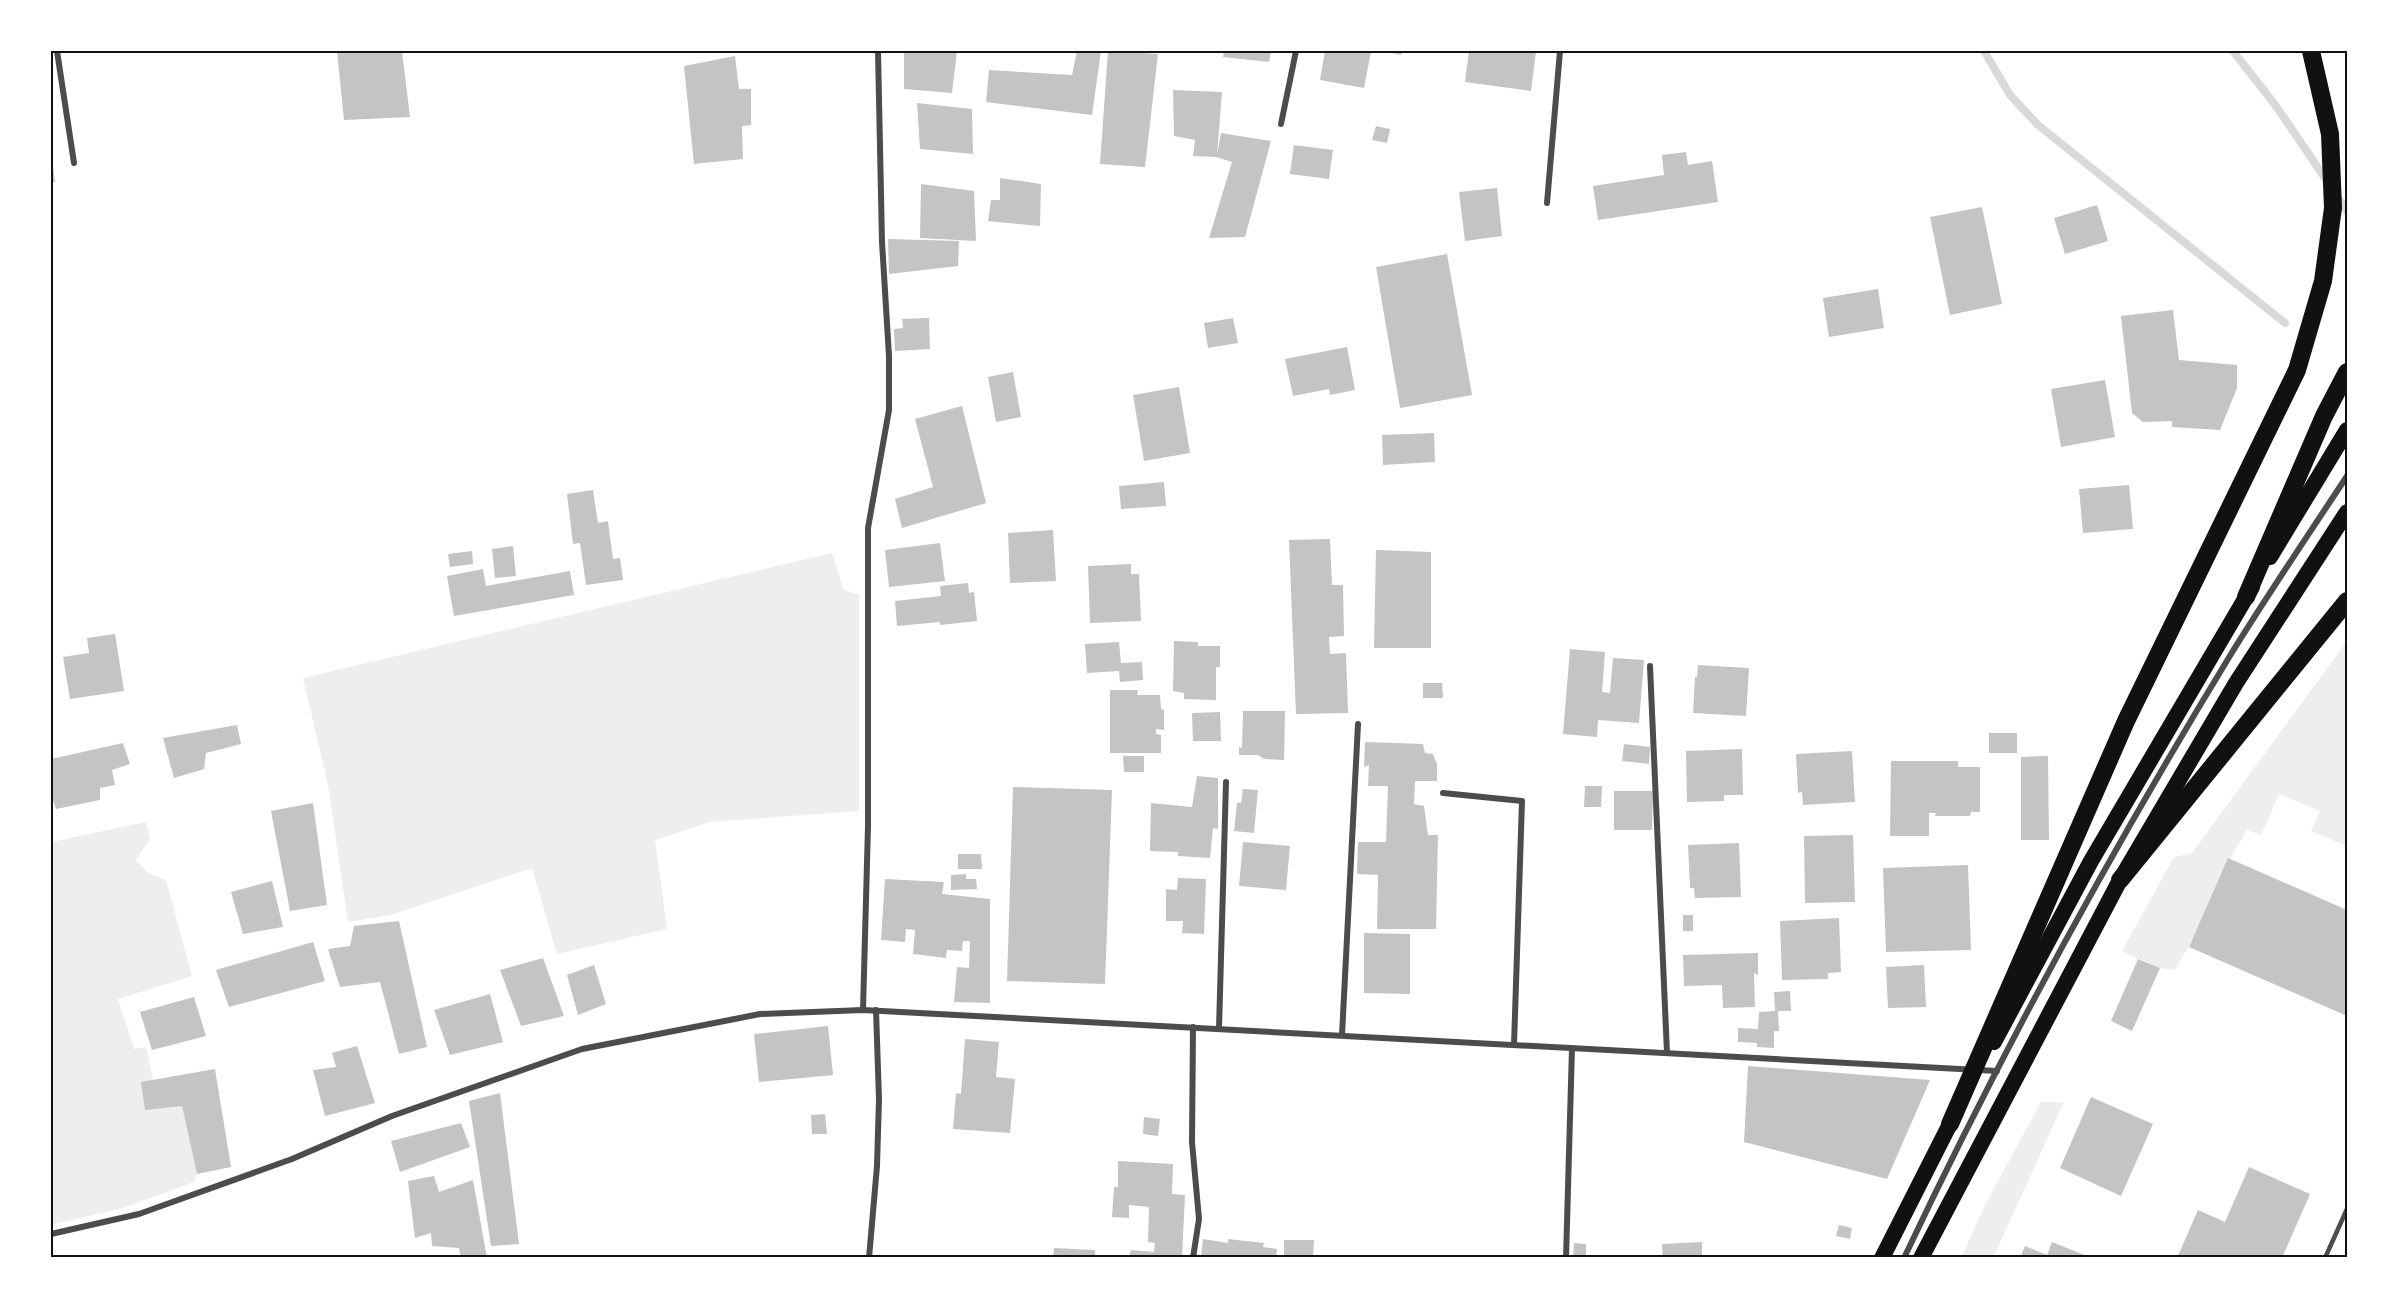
<svg xmlns="http://www.w3.org/2000/svg" width="2398" height="1309" font-family="'Space Grotesk',sans-serif">
<rect width="100%" height="100%" fill="#fff"/>
<g fill="#eee">
<polygon points="832,553 844,590 859,595 859,811 709,822 655,840 667,929 557,954 532,868 390,915 348,922 328,785 303,678"/>
<path d="M2347,641V846L2311,831L2320,811L2279,794L2261,835L2247,830C2219,874 2203,925 2175,970L2160,968L2122,951L2174,857L2192,853Z"/>
<polygon points="146,822 150,839 136,860 148,873 166,880 192,976 118,999 134,1049 146,1047 159,1108 182,1106 197,1174 194,1182 123,1208 51,1225 51,842"/>
<polygon points="2041,1102 2064,1102 1993,1258 1961,1258 1985,1205"/>
</g>
<g fill="none" stroke-linecap="round" stroke-linejoin="round">
<g stroke="#d9d9d9" stroke-width="8">
<polyline points="1984,51 2010,95 2038,125 2285,323"/>
<polyline points="2233,51 2276,106 2329,184"/>
<polyline points="2336,195 2347,211"/>
</g>
</g>
<g fill="#c4c4c4">
<polygon points="337,51 402,51 410,117 344,120"/>
<polygon points="904,51 957,51 952,93 904,89"/>
<polygon points="1077,51 1101,51 1092,115 986,102 989,70 1072,75"/>
<polygon points="1108,51 1158,54 1145,167 1100,164"/>
<polygon points="1224,51 1271,51 1269,62 1223,57"/>
<polygon points="1325,51 1371,51 1364,88 1320,80"/>
<polygon points="1384,51 1402,51 1401,55"/>
<polygon points="1469,51 1536,51 1531,91 1465,82"/>
<polygon points="735,56 739,89 751,89 751,125 742,126 743,159 694,164 684,66"/>
<polygon points="1173,90 1222,92 1217,155 1221,133 1271,141 1245,237 1209,238 1232,162 1216,157 1193,156 1195,140 1174,136"/>
<polygon points="917,103 972,109 973,154 920,149"/>
<polygon points="1376,126 1390,129 1387,143 1372,140"/>
<polygon points="1294,145 1333,150 1329,179 1290,174"/>
<polygon points="1686,152 1688,165 1712,161 1718,202 1598,220 1593,186 1664,175 1662,155"/>
<polygon points="51,153 55,182 51,182"/>
<polygon points="1000,178 1041,184 1040,226 988,221 991,200 1000,200"/>
<polygon points="921,184 974,191 976,241 920,238"/>
<polygon points="1497,188 1502,236 1465,241 1459,192"/>
<polygon points="2097,205 2108,241 2065,254 2054,218"/>
<polygon points="1982,207 2002,304 1950,315 1930,217"/>
<polygon points="888,239 959,241 958,266 889,274"/>
<polygon points="1447,254 1472,395 1400,408 1376,267"/>
<polygon points="1878,289 1884,328 1829,337 1823,298"/>
<polygon points="2173,310 2179,360 2237,365 2237,388 2220,430 2172,427 2172,421 2143,422 2132,413 2121,316"/>
<polygon points="929,318 930,349 895,351 894,329 903,328 902,319"/>
<polygon points="1233,318 1238,343 1208,348 1204,323"/>
<polygon points="1347,347 1355,390 1330,395 1329,389 1293,396 1285,359"/>
<polygon points="1013,372 1021,417 996,422 988,377"/>
<polygon points="2105,380 2115,437 2061,447 2051,389"/>
<polygon points="1179,387 1190,453 1144,461 1133,395"/>
<polygon points="962,406 986,503 902,528 895,499 933,487 915,419"/>
<polygon points="1434,433 1435,462 1383,465 1382,435"/>
<polygon points="1164,482 1166,506 1121,509 1119,486"/>
<polygon points="2129,485 2133,529 2083,533 2079,489"/>
<polygon points="593,490 598,523 608,521 613,559 620,558 623,580 586,585 580,543 573,544 567,494"/>
<polygon points="1053,530 1056,581 1010,583 1008,533"/>
<polygon points="1330,539 1332,585 1343,585 1344,636 1329,637 1330,654 1346,653 1348,713 1296,714 1289,540"/>
<polygon points="940,543 945,581 889,587 885,550"/>
<polygon points="513,546 516,576 495,578 492,549"/>
<polygon points="1376,550 1431,552 1431,648 1374,648"/>
<polygon points="472,551 473,564 450,567 448,554"/>
<polygon points="1131,564 1131,574 1139,574 1141,621 1090,623 1088,566"/>
<polygon points="483,569 486,586 570,571 574,595 454,616 447,576"/>
<polygon points="968,583 969,593 974,592 977,621 940,625 940,622 897,626 895,601 941,596 940,586"/>
<polygon points="115,634 124,691 70,699 63,657 89,653 87,638"/>
<polygon points="1174,641 1198,642 1198,646 1220,646 1220,667 1216,667 1216,700 1184,699 1184,693 1173,691"/>
<polygon points="1119,642 1121,663 1142,662 1143,680 1120,682 1119,671 1087,673 1085,644"/>
<polygon points="1570,649 1605,652 1602,692 1610,693 1613,658 1644,660 1639,723 1598,720 1597,737 1563,734"/>
<polygon points="1698,665 1749,668 1746,716 1693,713 1695,677 1697,677"/>
<polygon points="1423,683 1442,683 1443,698 1423,698"/>
<polygon points="1110,690 1138,690 1137,695 1160,695 1161,709 1164,710 1164,730 1156,729 1156,734 1161,735 1161,753 1110,753"/>
<polygon points="1243,711 1285,711 1284,760 1264,759 1258,755 1239,755 1239,747 1242,748"/>
<polygon points="1220,712 1221,741 1193,741 1192,713"/>
<polygon points="237,725 241,744 206,753 204,769 174,778 163,738"/>
<rect x="1989" y="733" width="28" height="20"/>
<polygon points="1365,742 1423,744 1425,753 1433,754 1437,764 1437,781 1415,781 1414,804 1424,806 1428,835 1438,835 1436,929 1377,929 1378,875 1357,874 1358,842 1386,842 1388,786 1368,786 1369,765 1364,767"/>
<polygon points="123,743 130,764 112,770 115,785 100,788 100,800 56,809 51,794 51,759"/>
<polygon points="1624,744 1650,747 1649,764 1622,761"/>
<polygon points="1742,749 1743,795 1724,795 1724,801 1687,802 1686,751"/>
<polygon points="1852,751 1855,802 1803,805 1802,792 1798,793 1796,754"/>
<polygon points="1123,756 1144,756 1144,772 1124,772"/>
<polygon points="2048,756 2049,840 2021,840 2021,757"/>
<polygon points="1891,761 1958,761 1958,767 1980,767 1980,812 1971,812 1970,816 1935,816 1936,813 1929,813 1929,836 1890,836"/>
<polygon points="1197,776 1218,778 1218,829 1213,828 1210,858 1178,856 1178,852 1150,851 1151,803 1192,807"/>
<polygon points="1585,786 1602,786 1601,807 1584,807"/>
<polygon points="1013,787 1112,790 1105,984 1007,981"/>
<polygon points="1243,789 1258,790 1254,833 1234,831 1237,803 1241,803"/>
<polygon points="1614,791 1653,791 1652,830 1614,830"/>
<polygon points="313,803 327,905 290,911 271,811"/>
<polygon points="1853,835 1855,902 1805,903 1804,836"/>
<polygon points="1243,842 1290,846 1286,890 1239,886"/>
<polygon points="1739,843 1741,897 1695,898 1694,888 1690,888 1688,845"/>
<polygon points="958,854 981,854 982,869 958,869"/>
<polygon points="2228,858 2347,910 2347,1016 2189,947"/>
<polygon points="1968,865 1971,950 1886,952 1883,868"/>
<polygon points="966,874 966,879 976,879 977,889 951,890 951,875"/>
<polygon points="1178,878 1206,879 1204,934 1182,933 1183,921 1166,921 1166,889 1177,890"/>
<polygon points="885,879 944,882 942,894 990,899 990,1003 954,1002 957,967 969,968 970,941 963,941 962,951 947,950 946,958 913,954 915,930 906,929 905,942 881,940"/>
<polygon points="272,881 283,927 243,934 231,892"/>
<rect x="1683" y="915" width="10" height="16"/>
<polygon points="1839,918 1841,972 1828,973 1828,979 1782,980 1780,921"/>
<polygon points="399,921 427,1047 399,1054 380,982 340,987 328,949 350,946 354,926"/>
<polygon points="1364,933 1410,934 1410,994 1364,993"/>
<polygon points="313,942 325,981 229,1007 216,970"/>
<polygon points="1758,953 1758,975 1754,973 1755,1007 1723,1008 1722,985 1684,986 1683,955"/>
<polygon points="543,958 564,1016 521,1026 500,970"/>
<polygon points="2138,959 2160,968 2132,1031 2111,1021"/>
<polygon points="594,965 606,1004 578,1015 567,975"/>
<polygon points="1924,965 1926,1007 1888,1008 1886,967"/>
<polygon points="1790,991 1791,1011 1778,1011 1779,1031 1774,1031 1774,1048 1757,1047 1757,1043 1738,1042 1738,1028 1758,1029 1759,1012 1775,1011 1774,992"/>
<polygon points="490,994 503,1042 450,1055 434,1010"/>
<polygon points="194,997 206,1036 152,1050 140,1012"/>
<polygon points="828,1026 833,1075 759,1082 754,1034"/>
<polygon points="965,1039 999,1042 996,1077 1015,1079 1010,1133 953,1129 956,1093 961,1094"/>
<polygon points="357,1046 375,1103 325,1116 313,1070 336,1067 332,1053"/>
<polygon points="1748,1066 1930,1080 1887,1179 1744,1142"/>
<polygon points="215,1069 231,1167 197,1174 182,1106 145,1110 141,1082"/>
<polygon points="500,1093 519,1244 491,1246 469,1101"/>
<polygon points="2091,1097 2153,1124 2121,1196 2060,1168"/>
<polygon points="825,1114 827,1134 812,1134 811,1115"/>
<polygon points="1144,1117 1160,1119 1158,1136 1143,1134"/>
<polygon points="461,1123 470,1147 400,1172 391,1141"/>
<polygon points="1118,1161 1173,1164 1172,1194 1185,1195 1182,1258 1129,1258 1131,1250 1154,1252 1155,1243 1148,1242 1149,1207 1129,1205 1129,1218 1112,1217 1114,1187 1118,1187"/>
<polygon points="2249,1167 2310,1194 2282,1258 2177,1258 2198,1210 2225,1222"/>
<polygon points="434,1176 439,1192 473,1180 487,1258 461,1258 459,1248 432,1246 431,1233 415,1238 408,1181"/>
<polygon points="1839,1225 1852,1228 1850,1239 1836,1236"/>
<polygon points="1203,1239 1228,1243 1228,1239 1264,1243 1263,1247 1277,1249 1276,1258 1201,1258"/>
<polygon points="1284,1240 1314,1240 1313,1258 1284,1258"/>
<polygon points="1702,1242 1702,1258 1663,1258 1662,1244"/>
<polygon points="2052,1242 2092,1258 2020,1258 2025,1246 2047,1255"/>
<polygon points="1574,1243 1586,1244 1586,1258 1573,1258"/>
<polygon points="1054,1248 1095,1250 1095,1258 1053,1258"/>
</g>
<g fill="none" stroke-linecap="round" stroke-linejoin="round">
<polyline stroke="#4c4c4c" stroke-width="4.5" points="2325,1258 2347,1209"/>
<g stroke="#4c4c4c" stroke-width="6">
<polyline points="57,51 74,163"/>
<polyline points="1281,124 1296,51"/>
<polyline points="1547,203 1560,51"/>
<polyline points="1650,666 1667,1053"/>
<polyline points="1443,793 1522,801 1514,1045"/>
<polyline points="863,1010 868,826 868,528 889,410 889,356 882,242 878,51"/>
<polyline points="1193,1027 1192,1142 1199,1219 1193,1258"/>
<polyline points="1219,1028 1226,782"/>
<polyline points="1342,1035 1358,724"/>
<polyline points="51,1234 139,1214 292,1159 392,1116 582,1049 760,1014 863,1010 1997,1071"/>
<polyline points="869,1258 877,1166 879,1099 876,1010"/>
<polyline points="1566,1258 1572,1048"/>
<path d="M1904,1258C2001,1053 2110,853 2228,659C2266,597 2307,537 2347,476"/>
</g>
<g stroke="#111" stroke-width="16">
<polyline points="2270,557 2347,430"/>
<polyline points="1994,1042 2091,861 2252,587"/>
<polyline points="1882,1258 1956,1112"/>
<polyline points="1921,1258 2120,880 2236,683 2347,512"/>
</g>
<g stroke="#111" stroke-width="18">
<polyline points="2246,597 2324,416 2347,372"/>
<polyline points="2120,880 2347,601"/>
<polyline points="1950,1124 2126,721 2297,370 2323,281 2333,208 2330,134 2311,51"/>
</g>
</g>
<rect width="2398" height="1309" fill="none" stroke="#ffffff" stroke-width="105"/>
<rect x="52" y="52" width="2294" height="1204" fill="none" stroke="#111" stroke-width="2"/>
</svg>
